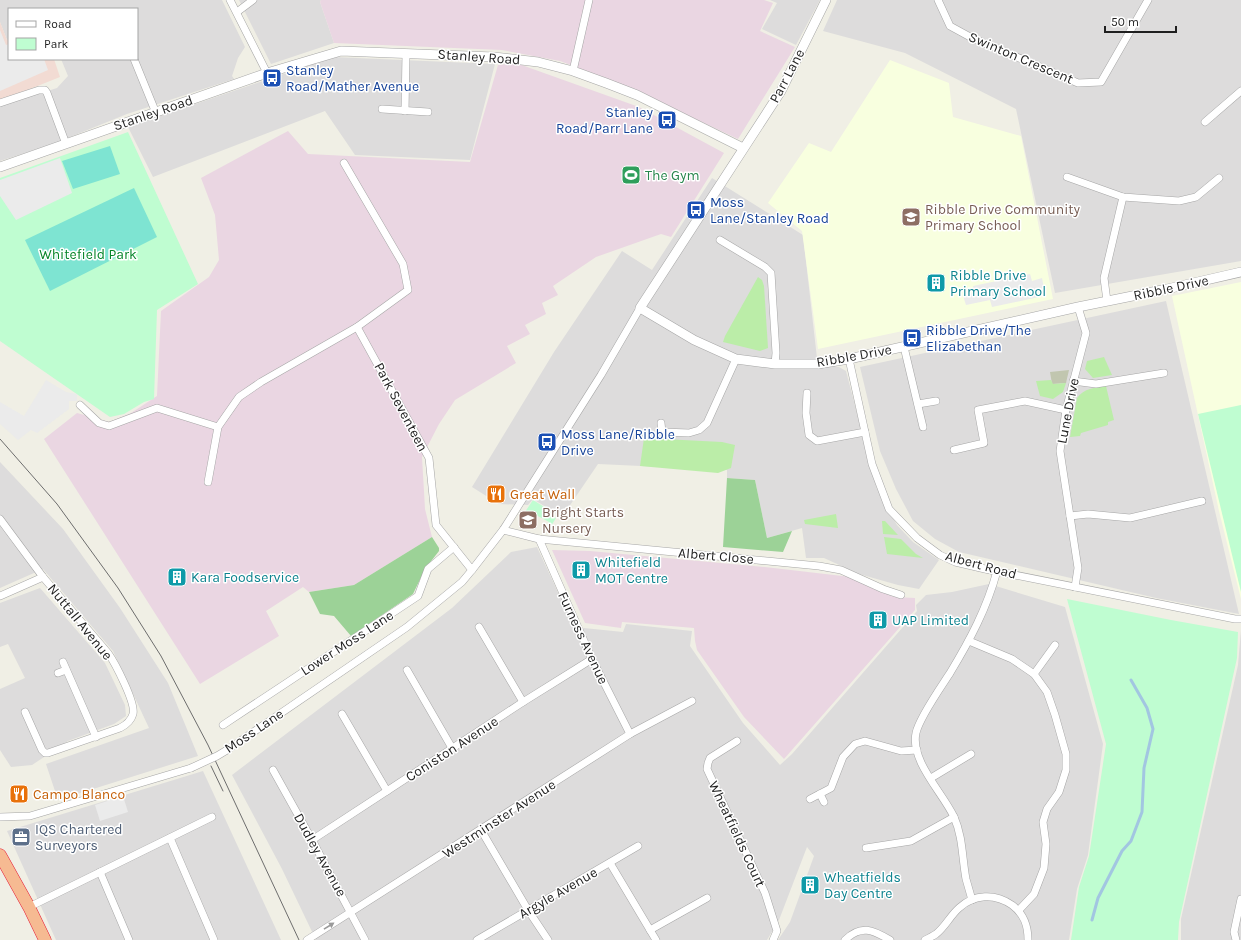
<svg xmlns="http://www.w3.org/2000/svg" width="1241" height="940" font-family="Karla,sans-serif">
<rect width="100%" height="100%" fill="#f0efe5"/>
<g fill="#dddcdc">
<polygon points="0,0 222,0 245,47 238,58 232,76 234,79 127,114 53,144 0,161 0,106 57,88 68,76 61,59 137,59 137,9 9,9 9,39 7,40 0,22"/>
<polygon points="239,0 321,0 320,2 334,43 271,64"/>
<polygon points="770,0 820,0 796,45 762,29 777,3"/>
<polygon points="837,0 1241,0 1241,261 1055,293 1016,109 905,53 823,31"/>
<polygon points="333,57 495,64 470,160 355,155 325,111 153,177 128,127"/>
<polygon points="712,178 803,235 818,367 833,366 839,367 846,371 877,489 897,525 913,542 939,560 919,589 898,585 859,574 824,558 806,558 802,528 767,538 755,480 727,478 727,470 598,464 562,517 533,499 528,505 499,504 472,487 554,352 622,251 652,270"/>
<polygon points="1166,301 1239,614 1156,598 959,552 935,539 913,521 896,489 880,451 860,367"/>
<polygon points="0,462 63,529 120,608 168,683 198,756 58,800 46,764 149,728 113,651 43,569 0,588"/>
<polygon points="537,547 574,627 623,632 626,624 692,631 690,646 743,723 780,765 792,754 917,611 916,605 926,595 952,592 989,584 1065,607 1103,744 1088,855 1077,889 1069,940 778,940 790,922 814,856 807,847 779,920 767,940 316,940 282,869 232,775 452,608 511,552"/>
<polygon points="40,588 105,663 125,705 126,716 114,724 68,741 32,765 11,767 0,750 0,689 25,678 8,644 0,647 0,603"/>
<polygon points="1241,630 1241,940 1181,940 1181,919 1238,665"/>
<polygon points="203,771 281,940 56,940 7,831"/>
</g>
<polygon fill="#f2dbd3" points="0,22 7,40 9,40 9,59 54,59 60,77 0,101"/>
<g fill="#ead6e2">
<polygon points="321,0 764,0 773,3 760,31 795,47 738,139 621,84 560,61 502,50 334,43 320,2"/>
<polygon points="516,63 639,107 724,153 671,237 661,234 596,257 553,286 558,295 542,303 546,314 525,325 530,334 507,346 516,363 455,400 439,424 422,457 425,509 432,537 354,585 309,592 303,587 266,611 279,636 200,684 44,439 77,413 109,422 131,413 157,396 161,311 209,277 219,260 215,215 201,178 288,131 308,154 470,162 498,65"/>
<polygon points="552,550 590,551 765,567 851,577 894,597 915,598 915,610 784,759 744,717 697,650 695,641 694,628 622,622 621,628 585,623"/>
</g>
<g fill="#f8ffdf">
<polygon points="890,60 949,83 953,117 1021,136 1053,299 818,349 802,231 768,203 809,143 831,152"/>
<polygon points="1241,282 1241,599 1219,511 1172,296"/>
</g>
<polygon fill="#c1c6af" points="1069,370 1066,383 1052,384 1050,372"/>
<g fill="#bbeda8">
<polygon points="758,277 762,280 764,286 768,348 760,351 723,342 725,336"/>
<polygon points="1104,357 1112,375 1093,378 1085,369 1087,361"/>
<polygon points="1051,380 1053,384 1066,383 1063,392 1053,399 1040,396 1036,381"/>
<path d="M1106,386L1114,420L1108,422V425L1081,433L1080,436L1070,437L1077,398C1084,388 1095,388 1106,386Z"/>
<polygon points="644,438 722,442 735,445 731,468 718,473 640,466"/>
<polygon points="836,514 838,528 805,524 804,520"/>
<polygon points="882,521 885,521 898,535 883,534"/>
<polygon points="884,537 901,539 916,554 923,558 887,554"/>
</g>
<g fill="#9cd297">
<polygon points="727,478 755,480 767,538 792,531 783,552 723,547"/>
<polygon points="432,537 439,548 439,551 425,569 413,594 351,636 334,616 320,614 309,592 354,585"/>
</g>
<g fill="#bffdd1">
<polygon points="128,132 198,284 157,310 154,399 144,402 124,414 110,417 0,341 0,178"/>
<polygon points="1241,405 1241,592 1198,414"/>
<polygon points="533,500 554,513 552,516 556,518 551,526 548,524 549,522 534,514 534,517 525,512"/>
<polygon points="1067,599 1171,620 1238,632 1237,658 1179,922 1178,940 1071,940 1079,887 1089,856 1106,744"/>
</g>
<g fill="#7ee4d2">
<polygon points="110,146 120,174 73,189 62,161"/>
<polygon points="134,188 157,237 50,291 25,240"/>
</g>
<g fill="#ebebeb">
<polygon points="0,30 6,45 9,44 9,59 44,59 48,70 0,91"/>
<polygon points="60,158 72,193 16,220 0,196 0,180"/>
<polygon points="1030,274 1032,281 1042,278 1044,288 1037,290 1039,297 992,307 990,300 966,305 963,296 972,293 974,290 973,286"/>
<polygon points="46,380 66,392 77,394 77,401 69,401 69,409 37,433 31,430 18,440 0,424 0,402 24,416"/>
<polygon points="123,796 128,812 100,821 95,805"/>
</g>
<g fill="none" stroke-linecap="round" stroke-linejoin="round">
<polyline stroke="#a2c6e1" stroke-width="3" points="1092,920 1098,898 1122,851 1131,841 1142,812 1144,768 1153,729 1147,708 1131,680"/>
<g stroke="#a6a6a6" stroke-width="8">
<g id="minor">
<polyline points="230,0 267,73"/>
<polyline points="938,0 950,26 972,38 1078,83 1101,82 1148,0"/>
<polyline points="237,12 253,0"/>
<polyline points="134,59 156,113"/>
<polyline points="573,71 589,0"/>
<polyline points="0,103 39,90 45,90 47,93 66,144"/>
<polyline points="382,109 428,112"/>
<polyline points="405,111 406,54"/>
<polyline points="1205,122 1241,91"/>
<polyline points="1067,177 1123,197 1179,201 1196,197 1219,178"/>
<polyline points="720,240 765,267 771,273 776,353 775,364"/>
<polyline points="1107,301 1104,278 1123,197"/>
<polyline points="357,327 429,458 436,525 472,570 503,530 601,375 640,308"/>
<polyline points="904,347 923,427"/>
<polyline points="849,359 872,464 889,509 917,538 940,555 955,562 985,569 1235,619 1241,619"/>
<polyline points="1073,381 1096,384 1164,373"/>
<polyline points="807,393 806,413 809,435 817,441 865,432"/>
<polyline points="918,404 936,401"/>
<polyline points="80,405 99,423 109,426 157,408 218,427"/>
<polyline points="661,423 662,432 689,433 699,430 707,423 736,359"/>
<polyline points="954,450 984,443 978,410 1025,401 1066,410"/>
<polyline points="208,482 218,427 239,397 261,382 357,327 408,290 403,264 344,163"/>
<polyline points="1070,516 1088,514 1130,518 1202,501"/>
<path d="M0,519L43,577L108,653C115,663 136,703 133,714C131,721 126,725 120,728L48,753H45L42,750L25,712"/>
<polyline points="503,530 539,539 819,566 841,570 883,589 901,595"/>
<polyline points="539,539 592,659 630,734"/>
<polyline points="1075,587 1078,568 1060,451 1066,410 1086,333 1078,307"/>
<polyline points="0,596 43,577"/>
<polyline points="479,627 523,702"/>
<polyline points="969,641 1012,659 1034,674 1047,692 1055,715 1066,754 1066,770 1059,792 1047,809 1043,822 1046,844 1044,868 1034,894 1019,910"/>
<polyline points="63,662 96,737"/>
<polyline points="407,670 452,748"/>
<polyline points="58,673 66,670"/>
<polyline points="1034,674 1055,645"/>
<polyline points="342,714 387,791"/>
<polyline points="223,725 418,596 428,569 454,547"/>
<polyline points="737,741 710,758 708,763 707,769 765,893 777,931 773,940"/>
<polyline points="227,750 407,627 462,582 472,570"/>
<polyline points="273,770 312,840 365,940"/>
<polyline points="931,778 971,754"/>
<polyline points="820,794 824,802"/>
<polyline points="810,799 831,788 843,757 855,744 865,741 901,751 917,750"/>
<polyline points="0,817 30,816 191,768"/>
<polyline points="481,830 528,910 548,940"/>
<polyline points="170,838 214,940"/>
<polyline points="312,840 523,702 592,659"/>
<polyline points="866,848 911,841 954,817"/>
<polyline points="610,863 656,940"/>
<polyline points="100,872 129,940"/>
<path d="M972,900C970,893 968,886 966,879C962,858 963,837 954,817C943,793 910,761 916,733C919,718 941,687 950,673C970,640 987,608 997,571"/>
<polyline points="29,907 212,817"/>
<polyline points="650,930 707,898"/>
<polyline points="307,940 630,734 692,701"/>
<polyline points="477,940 638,846"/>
<path d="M845,940C861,924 873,930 890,940"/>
<path d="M925,940C929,938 933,936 936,934C945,927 950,916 959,908C974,894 995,893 1012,905C1024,914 1028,925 1028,940"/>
<polyline points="1236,940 1234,932 1241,899"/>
</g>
</g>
<g stroke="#a6a6a6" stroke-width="10">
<g id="tertiary">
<polyline points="826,0 781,91 640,308 694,340 736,359 775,364 818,364 849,359 1078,307 1167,289 1241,272"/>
<polyline points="0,167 267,73 341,51 494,57 538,62 573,71 606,83 637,95 743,148"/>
</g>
</g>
<g stroke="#e61a36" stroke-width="13">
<polyline id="trunk" points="0,855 29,907 45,940"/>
</g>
<use href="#minor" stroke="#fff" stroke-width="7"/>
<use href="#tertiary" stroke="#fff" stroke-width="9"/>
<use href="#trunk" stroke="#f6ba92" stroke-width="12"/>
<g stroke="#6d6d6d" stroke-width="1">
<polyline points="0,439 57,504 118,588 161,656 208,745 299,940"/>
<polyline points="211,766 223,791"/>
</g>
<g stroke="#a6a6a6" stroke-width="8" stroke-linecap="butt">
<polyline id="minor-bridge" points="191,768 217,756 227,750"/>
</g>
<use href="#minor-bridge" stroke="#fff" stroke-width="7"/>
</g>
<defs><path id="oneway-solid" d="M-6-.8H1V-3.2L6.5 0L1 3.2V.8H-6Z"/></defs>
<use fill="#9a9a9a" href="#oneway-solid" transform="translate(329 926) rotate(-32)"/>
<defs>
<g id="bus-square" transform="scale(1)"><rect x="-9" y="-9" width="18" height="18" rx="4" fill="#1a4fb4" stroke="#fff"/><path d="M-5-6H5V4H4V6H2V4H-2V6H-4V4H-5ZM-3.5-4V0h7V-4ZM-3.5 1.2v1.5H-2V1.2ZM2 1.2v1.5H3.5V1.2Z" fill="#fff"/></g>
<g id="stadium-square" transform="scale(1)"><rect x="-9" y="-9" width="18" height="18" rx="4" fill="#2e9e5b" stroke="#fff"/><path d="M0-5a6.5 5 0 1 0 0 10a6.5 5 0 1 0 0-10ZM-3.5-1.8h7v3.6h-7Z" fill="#fff"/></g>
<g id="school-square" transform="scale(1)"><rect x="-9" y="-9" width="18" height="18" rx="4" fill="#8d6e63" stroke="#fff"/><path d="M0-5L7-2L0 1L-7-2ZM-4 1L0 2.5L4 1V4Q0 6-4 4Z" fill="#fff"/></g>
<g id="building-square" transform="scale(1)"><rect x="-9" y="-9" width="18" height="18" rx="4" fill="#0f9aa8" stroke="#fff"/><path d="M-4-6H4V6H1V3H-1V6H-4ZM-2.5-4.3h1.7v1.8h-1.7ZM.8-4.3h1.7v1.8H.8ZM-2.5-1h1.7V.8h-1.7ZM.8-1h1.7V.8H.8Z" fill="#fff"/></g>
<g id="restaurant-square" transform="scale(1)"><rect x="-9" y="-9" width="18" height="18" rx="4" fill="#e8710a" stroke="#fff"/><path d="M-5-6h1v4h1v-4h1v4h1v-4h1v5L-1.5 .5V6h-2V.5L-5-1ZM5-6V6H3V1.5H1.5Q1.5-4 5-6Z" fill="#fff"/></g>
<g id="office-square" transform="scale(1)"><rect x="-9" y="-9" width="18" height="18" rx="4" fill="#5c6f8a" stroke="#fff"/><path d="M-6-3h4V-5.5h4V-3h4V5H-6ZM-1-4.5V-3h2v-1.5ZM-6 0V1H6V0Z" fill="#fff"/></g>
</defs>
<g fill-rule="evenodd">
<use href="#bus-square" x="272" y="78"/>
<use href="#bus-square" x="667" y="120"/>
<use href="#stadium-square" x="631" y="175"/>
<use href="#bus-square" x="696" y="210"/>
<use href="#school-square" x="911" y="217"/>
<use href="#building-square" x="936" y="283"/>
<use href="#bus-square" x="912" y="338"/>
<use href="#bus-square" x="547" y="442"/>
<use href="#restaurant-square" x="496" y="494"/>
<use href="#school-square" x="528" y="520"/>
<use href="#building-square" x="581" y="570"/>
<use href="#building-square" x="177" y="577"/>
<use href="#building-square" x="878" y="620"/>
<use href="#restaurant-square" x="19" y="794"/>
<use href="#office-square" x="21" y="837"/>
<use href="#building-square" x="810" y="885"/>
</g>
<g text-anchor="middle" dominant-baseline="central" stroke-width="3" stroke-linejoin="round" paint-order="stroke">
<g font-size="14" fill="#1f1f1f" stroke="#fff">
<text transform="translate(479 57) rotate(4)">Stanley Road</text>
<text transform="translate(1021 58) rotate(23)">Swinton Crescent</text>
<text transform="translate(787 76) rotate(-62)">Parr Lane</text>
<text transform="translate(153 113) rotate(-19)">Stanley Road</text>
<text transform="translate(1171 288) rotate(-12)">Ribble Drive</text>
<text transform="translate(854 356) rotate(-10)">Ribble Drive</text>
<text transform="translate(401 407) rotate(62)">Park Seventeen</text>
<text transform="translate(1068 411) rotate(-79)">Lune Drive</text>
<text transform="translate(716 556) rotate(5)">Albert Close</text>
<text transform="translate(981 565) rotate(15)">Albert Road</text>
<text transform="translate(80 622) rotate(51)">Nuttall Avenue</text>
<text transform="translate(583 638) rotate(65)">Furness Avenue</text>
<text transform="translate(347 643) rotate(-33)">Lower Moss Lane</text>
<text transform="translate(254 731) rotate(-34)">Moss Lane</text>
<text transform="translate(452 749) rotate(-33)">Coniston Avenue</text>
<text transform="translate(499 819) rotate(-33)">Westminster Avenue</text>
<text transform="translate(737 834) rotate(65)">Wheatfields Court</text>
<text transform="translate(320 855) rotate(61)">Dudley Avenue</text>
<text transform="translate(558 893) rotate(-30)">Argyle Avenue</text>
</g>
<g font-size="14" fill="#164399" stroke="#fff" text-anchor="start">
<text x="286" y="70">Stanley<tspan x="286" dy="16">Road/Mather Avenue</tspan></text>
<text x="653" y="112" text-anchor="end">Stanley<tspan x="653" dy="16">Road/Parr Lane</tspan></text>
<text x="710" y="202">Moss<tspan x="710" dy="16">Lane/Stanley Road</tspan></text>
<text x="926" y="330">Ribble Drive/The<tspan x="926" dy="16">Elizabethan</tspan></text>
<text x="561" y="434">Moss Lane/Ribble<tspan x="561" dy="16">Drive</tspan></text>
</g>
<g font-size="14" fill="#27864d" stroke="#fff" text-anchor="start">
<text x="645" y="175">The Gym</text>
</g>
<g font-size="14" fill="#785e54" stroke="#fff" text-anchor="start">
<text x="925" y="209">Ribble Drive Community<tspan x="925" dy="16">Primary School</tspan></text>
<text x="542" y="512">Bright Starts<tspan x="542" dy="16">Nursery</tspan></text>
</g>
<g font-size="14" fill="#05852a" stroke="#fff">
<text x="88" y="254">Whitefield Park</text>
</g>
<g font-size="14" fill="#0d838f" stroke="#fff" text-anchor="start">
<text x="950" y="275">Ribble Drive<tspan x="950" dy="16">Primary School</tspan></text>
<text x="595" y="562">Whitefield<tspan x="595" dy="16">MOT Centre</tspan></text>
<text x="191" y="577">Kara Foodservice</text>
<text x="892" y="620">UAP Limited</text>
<text x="824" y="877">Wheatfields<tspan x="824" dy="16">Day Centre</tspan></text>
</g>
<g font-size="14" fill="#c56008" stroke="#fff" text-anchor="start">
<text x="510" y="494">Great Wall</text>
<text x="33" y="794">Campo Blanco</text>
</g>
<g font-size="14" fill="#4e5e75" stroke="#fff" text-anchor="start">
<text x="35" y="829">IQS Chartered<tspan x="35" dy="16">Surveyors</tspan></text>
</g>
</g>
<rect x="8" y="8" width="130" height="52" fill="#ffffff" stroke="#a5a5a5"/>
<rect x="16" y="21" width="20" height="6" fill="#ffffff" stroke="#a5a5a5"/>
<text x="44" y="28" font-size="12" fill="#1f1f1f">Road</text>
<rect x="16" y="38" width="20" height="12" fill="#bffdd1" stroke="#a5a5a5"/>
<text x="44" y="48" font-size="12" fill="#1f1f1f">Park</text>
<path d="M1105 26v6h71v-6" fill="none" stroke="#1f1f1f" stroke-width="2"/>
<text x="1111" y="26" font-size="12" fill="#1f1f1f" stroke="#ffffff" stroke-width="3" paint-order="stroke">50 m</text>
</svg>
